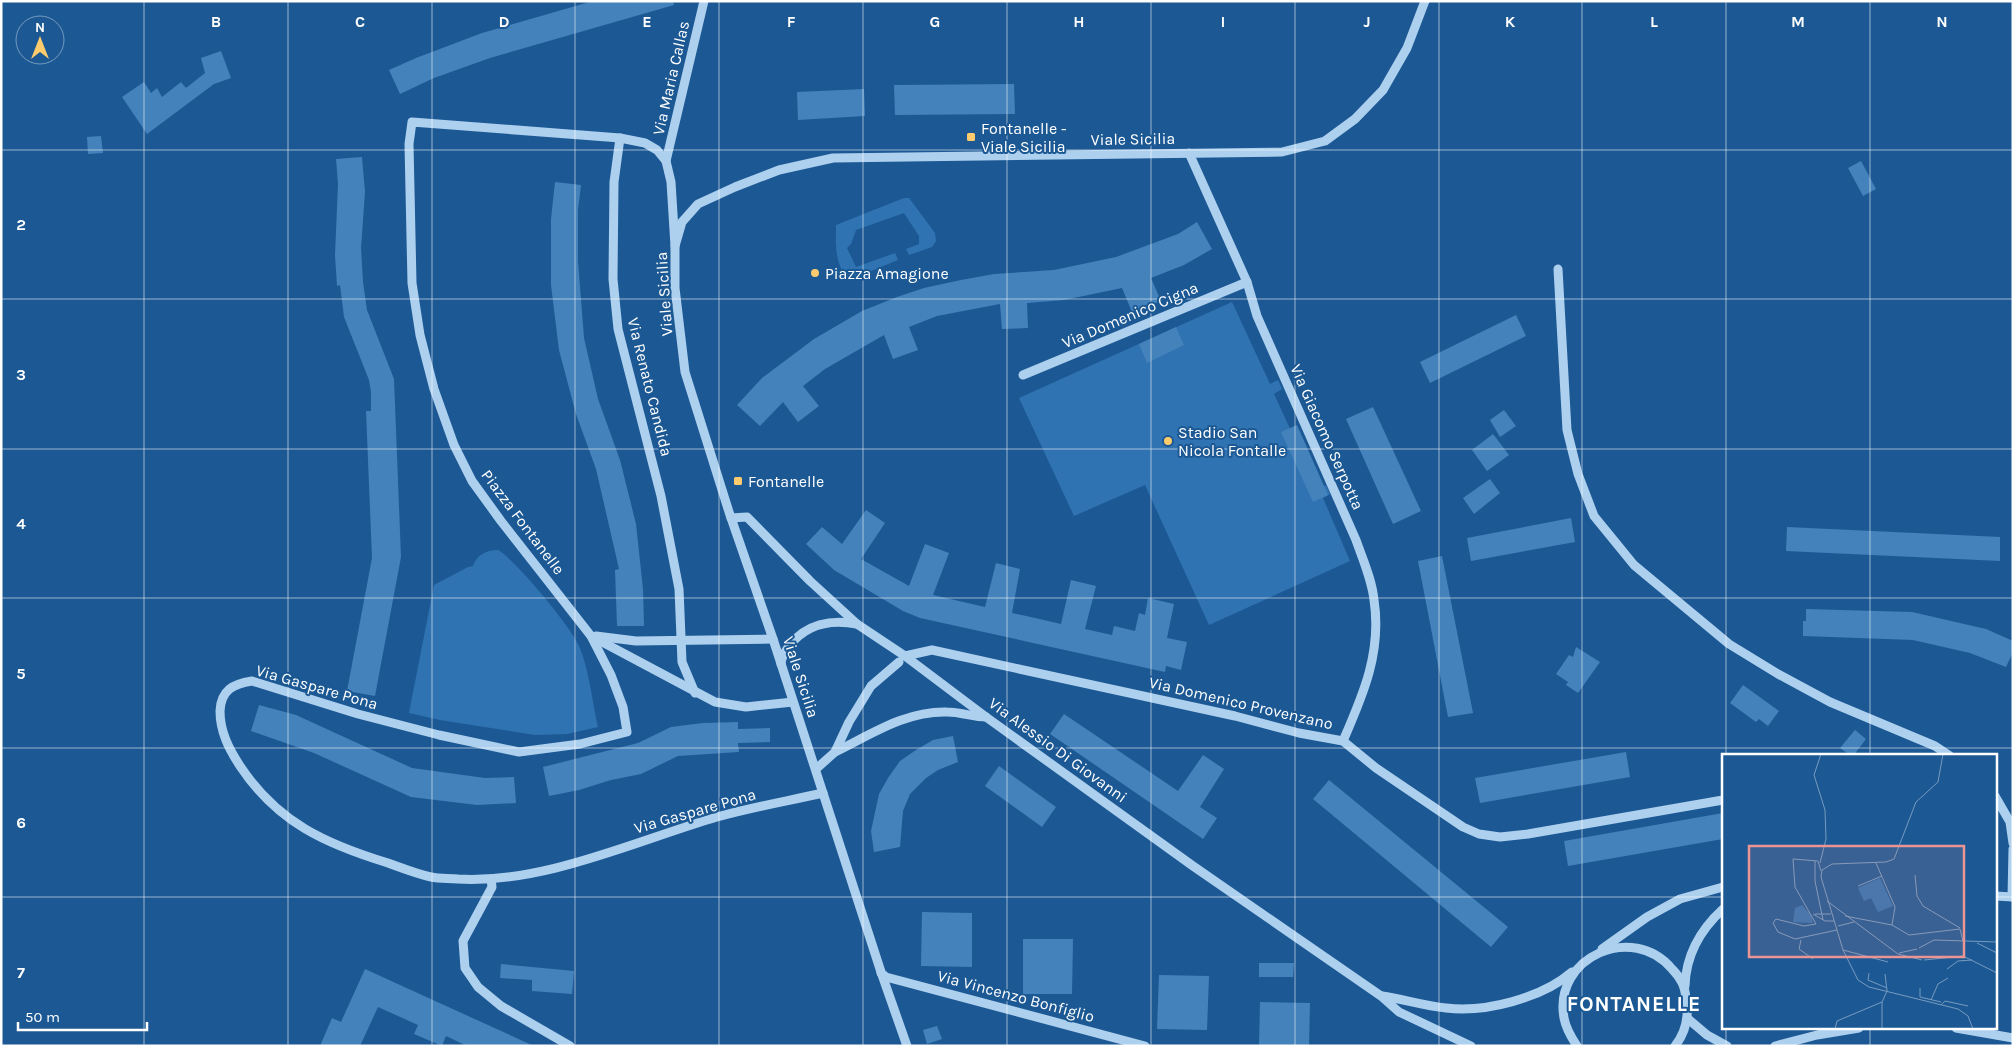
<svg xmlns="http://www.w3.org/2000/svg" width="2014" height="1047" font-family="Karla,sans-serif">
<rect width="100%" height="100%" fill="#1c5994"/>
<g fill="#3073b2">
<path d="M904,198H909L935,233L936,241L932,247L909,255L906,249L919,244V236L904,213L856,230L851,244L847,248L856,267L895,253L898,260L854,278H848C834,264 836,243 836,225Z"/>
<polygon points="1232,302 1270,384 1278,380 1282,389 1274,394 1318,489 1326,485 1330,494 1323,498 1350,561 1209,625 1145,485 1074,516 1019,398"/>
<path d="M498,550C514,558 570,626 578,644C589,667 592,701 598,727L567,734L535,735L440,720L409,713L434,585L468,567L473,566C477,555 486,550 498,550Z"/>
</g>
<g fill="#4482bb">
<polygon points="593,1 673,1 674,5 490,58 434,78 400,94 389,70 416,58 482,33"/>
<polygon points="221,51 231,78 214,84 147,134 122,97 144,82 151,93 157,88 162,97 181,82 186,88 205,73 201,58"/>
<polygon points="1014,84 1015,114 895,115 894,85"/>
<polygon points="864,89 865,116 798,120 797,92"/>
<polygon points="101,136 103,153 88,154 87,137"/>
<polygon points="362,157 365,192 361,248 363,282 367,310 394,379 401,557 375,696 347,691 372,558 366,411 371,411 371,392 369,380 344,317 340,285 337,286 335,255 338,184 336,159"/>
<polygon points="1861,161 1876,189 1863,196 1848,168"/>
<polygon points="555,182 581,185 578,210 578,261 584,338 598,399 620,460 636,524 643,589 644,626 617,626 615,570 619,569 596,469 576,414 559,350 551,285 551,219"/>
<polygon points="1197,222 1212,249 1184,265 1151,278 1161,301 1132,312 1122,288 1064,300 1027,303 1028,328 1002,329 1000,304 937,316 909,327 918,350 893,359 884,335 825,369 803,386 819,406 798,422 783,402 760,426 737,405 762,378 814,339 862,311 897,297 924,288 961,280 994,274 1054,270 1116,257 1178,234"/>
<polygon points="1516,315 1526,336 1430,383 1420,362"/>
<polygon points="1176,327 1184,345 1147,363 1139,344"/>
<polygon points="1373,407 1421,511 1393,524 1346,419"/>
<polygon points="1504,410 1516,426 1500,437 1490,420"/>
<polygon points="1297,425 1328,495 1313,502 1281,432"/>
<polygon points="1493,434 1509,455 1487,471 1472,450"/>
<polygon points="1490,479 1500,493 1474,514 1463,498"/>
<polygon points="866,510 885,523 861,559 909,586 925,544 949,553 933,595 985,607 996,563 1020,569 1012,613 1035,618 1061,624 1071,580 1096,586 1085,629 1112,635 1114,626 1135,631 1139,613 1145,615 1148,598 1174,604 1167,638 1187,642 1181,670 1166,666 1165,672 920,618 903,611 834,570 806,544 822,527 842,544"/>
<polygon points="1571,518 1575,542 1471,561 1467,538"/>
<polygon points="1787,527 2000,537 2000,561 1786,551"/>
<polygon points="1442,556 1473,713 1448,717 1418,561"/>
<polygon points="1806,609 1912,612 1986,629 2013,641 2013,652 2006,667 1970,653 1913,640 1803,636 1803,621 1806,621"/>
<polygon points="1576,647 1600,662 1578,693 1566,685 1568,682 1556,674 1569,655 1573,657"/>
<polygon points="1743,685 1779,711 1768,726 1759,719 1756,722 1730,703"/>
<polygon points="259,705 296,715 412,768 485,778 514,777 516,803 477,805 411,797 314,753 251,731"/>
<polygon points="1064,714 1178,791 1203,755 1224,769 1200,807 1217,818 1203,839 1050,734"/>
<polygon points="738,722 738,729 770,728 770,742 738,743 739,752 678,756 641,774 611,780 579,790 549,796 543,767 638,743 671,727 703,723"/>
<polygon points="1855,730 1866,739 1853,756 1851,756 1840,748"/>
<polygon points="953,736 958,762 938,770 926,778 910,794 903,811 900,847 874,852 871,831 879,794 888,778 900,761 916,750 933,740"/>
<polygon points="1626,752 1630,777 1480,803 1475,778"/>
<polygon points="999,766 1056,807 1042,827 985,786"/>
<polygon points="1329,780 1508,927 1491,947 1313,799"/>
<polygon points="1723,813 1723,839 1568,866 1564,841"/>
<polygon points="922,912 972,913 972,967 921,966"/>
<polygon points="1023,939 1073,939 1072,994 1023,994"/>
<polygon points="1259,963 1294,963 1293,977 1259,977"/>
<polygon points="501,964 574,971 572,994 532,991 532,980 500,978"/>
<polygon points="365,969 389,980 534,1046 467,1046 446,1036 442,1046 414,1034 418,1025 378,1007 360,1046 320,1046 332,1018 341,1022"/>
<polygon points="1159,975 1209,976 1207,1030 1157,1029"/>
<polygon points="1260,1002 1310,1003 1309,1046 1259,1046"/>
<polygon points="937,1026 942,1039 927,1044 923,1030"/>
</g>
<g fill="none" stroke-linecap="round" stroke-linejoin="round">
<g stroke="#aed0ef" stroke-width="9">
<polyline points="620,138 614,182 613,279 618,329 661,496 679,589 682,662 695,693"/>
<path d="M1189,153L1247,282L1257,316L1356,540C1363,560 1372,580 1374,600C1382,652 1363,695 1343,741"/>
<polyline points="666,161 704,1"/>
<path d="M675,246L671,182L666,161L657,150L645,143L620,138L412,122L409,144L412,283L420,335L434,389L454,445L472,481L501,521L591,636L611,675L623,707L627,732L580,744L519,752L439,735L358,714L252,681C233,684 221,690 220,711C220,732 229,749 240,766C278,823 326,844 388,863C402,868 417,874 431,877C440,879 449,878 458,879C544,884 635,841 717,817C752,807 788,801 823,793"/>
<polyline points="1558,269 1567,430 1578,474 1594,516 1634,565 1729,644 1778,674 1830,702 1935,746 1950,756"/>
<polyline points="1023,375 1247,282"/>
<polyline points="731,518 747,517 810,581 857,624 905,656 986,717 1193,866 1381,996 1399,1012 1471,1046"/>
<polyline points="591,636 715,702 746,707 793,702"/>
<polyline points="596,636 636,641 773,639"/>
<polyline points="905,656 932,650 1235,716 1299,733 1343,741 1376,768 1463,827 1479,834 1500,837 1528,834 1723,800"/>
<path d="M781,664C781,657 785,652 789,646C806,624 831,619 857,624"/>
<path d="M835,752C872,734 905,711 947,712C961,712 973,717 986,717"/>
<polyline points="816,769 835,752 849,722 871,686 899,662"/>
<polyline points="1995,796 2010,822 2013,843"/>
<polyline points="491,879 492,887 463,941 465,968 478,987 501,1006 570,1046"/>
<polyline points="1995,896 2013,897"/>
<polyline points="2012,897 2013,849"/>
<polyline points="1602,949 1647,917 1680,899 1723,887"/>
<polyline points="881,973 886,977 1145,1046"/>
<path d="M1685,986C1686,954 1700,930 1723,909"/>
<path d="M1382,996C1403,999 1424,1006 1446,1008C1485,1013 1542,998 1572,972"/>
<polyline points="1687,1018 1707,1035 1727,1046"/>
<polyline points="1956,1028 2013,1038"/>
<polyline points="907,1046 881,972 773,639 729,512 685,372 675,288 675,246 682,222 698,204 735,187 779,170 833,158 1282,152 1325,141 1355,119 1383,90 1407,48 1425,1"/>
<path d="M1577,1046C1571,1037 1566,1029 1564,1018C1553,957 1633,922 1672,969C1681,978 1685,986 1686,999C1689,1015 1686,1032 1675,1046"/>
<polyline points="1775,1046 1817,1035 1859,1028"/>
</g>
</g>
<path fill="none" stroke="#fff" stroke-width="1" stroke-opacity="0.55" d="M144,1V1046M288,1V1046M432,1V1046M575,1V1046M719,1V1046M863,1V1046M1007,1V1046M1151,1V1046M1295,1V1046M1439,1V1046M1582,1V1046M1726,1V756M1870,1V756M1,150H2013M1,299H2013M1,449H2013M1,598H2013M1,748H2013M1,897H1723M1995,897H2013M1726,1028V1046M1870,1028V1046"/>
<g fill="#ffcb6d" stroke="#1c5994" stroke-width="2">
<rect x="966" y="132" width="10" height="10" rx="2.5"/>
<circle cx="815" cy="273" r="5"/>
<circle cx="1168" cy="441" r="5"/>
<rect x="733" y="476" width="10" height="10" rx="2.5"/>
</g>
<g text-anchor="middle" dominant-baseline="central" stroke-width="4" stroke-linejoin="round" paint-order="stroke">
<g font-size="16" fill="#fff" stroke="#1c5994">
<text transform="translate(671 78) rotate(-77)">Via Maria Callas</text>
<text transform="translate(1133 139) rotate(-1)">Viale Sicilia</text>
<text transform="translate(664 294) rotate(-94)">Viale Sicilia</text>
<text transform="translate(1130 315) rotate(-23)">Via Domenico Cigna</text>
<text transform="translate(650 387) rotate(76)">Via Renato Candida</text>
<text transform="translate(1327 437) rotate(66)">Via Giacomo Serpotta</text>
<text transform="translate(523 522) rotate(53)">Piazza Fontanelle</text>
<text transform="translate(801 677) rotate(72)">Viale Sicilia</text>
<text transform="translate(317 687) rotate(16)">Via Gaspare Pona</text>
<text transform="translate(1241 703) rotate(13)">Via Domenico Provenzano</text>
<text transform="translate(1058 750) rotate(36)">Via Alessio Di Giovanni</text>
<text transform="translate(695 811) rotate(-16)">Via Gaspare Pona</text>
<text transform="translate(1016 996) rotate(15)">Via Vincenzo Bonfiglio</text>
</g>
<g font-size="16" fill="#fff" stroke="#1c5994" text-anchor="start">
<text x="981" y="128">Fontanelle -<tspan x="981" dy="18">Viale Sicilia</tspan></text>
<text x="825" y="273">Piazza Amagione</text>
<text x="1178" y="432">Stadio San<tspan x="1178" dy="18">Nicola Fontalle</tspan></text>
<text x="748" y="481">Fontanelle</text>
</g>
<g font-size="21" font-weight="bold" letter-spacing="1" fill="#fff" stroke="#1c5994">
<text x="1634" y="1004">FONTANELLE</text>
</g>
</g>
<g transform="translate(1722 754)">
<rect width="275" height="275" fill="#1c5994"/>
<path d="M158,124L171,152L156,158L149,144L142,147L136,134ZM80,151L89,161L91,169L71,168L73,154Z" fill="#3073b2"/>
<path fill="none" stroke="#779bbf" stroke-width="1" d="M221,0L216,28L194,48L172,105L164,108L110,110L100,116L99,123L121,196L136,226L147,233L236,255L246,262L251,275M93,107V127L101,166M98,109L104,85L103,56L92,21L99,0M154,109L173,153L170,171M99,117L96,107L71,105L73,133L94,170L82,172L54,165L51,169L56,178L73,185L115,176M193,121L195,142L201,152L238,174M136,132L160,122M105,147L176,200L200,206M91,160L103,167H112M93,160H109M123,162L170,171L187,181L238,175L241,187M116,172L132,168M79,186L77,195L91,205M255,189L275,199M197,194L212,186L275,188M121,196L166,208M177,199L195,195M202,206L241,202L275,219M225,215L236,207L250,206M147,219L146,226L165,234M198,234V243L219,248M209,246L216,230L226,224M219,251L223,247L246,252M113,275L115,267L160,248M160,275V248L165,237L163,220"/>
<path fill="#ea9494" fill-opacity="0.15" stroke="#ea9494" stroke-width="2.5" d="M27,92H242V203H27Z"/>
<rect width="275" height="275" fill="none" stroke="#fff" stroke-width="2.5"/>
</g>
<g font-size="16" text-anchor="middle" font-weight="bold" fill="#fff" stroke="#1c5994" stroke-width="4" stroke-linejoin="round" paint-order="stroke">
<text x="216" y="27">B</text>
<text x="360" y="27">C</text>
<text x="504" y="27">D</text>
<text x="647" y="27">E</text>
<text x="791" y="27">F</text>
<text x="935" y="27">G</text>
<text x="1079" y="27">H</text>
<text x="1223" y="27">I</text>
<text x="1367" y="27">J</text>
<text x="1510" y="27">K</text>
<text x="1654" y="27">L</text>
<text x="1798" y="27">M</text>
<text x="1942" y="27">N</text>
<text x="21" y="230">2</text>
<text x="21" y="380">3</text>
<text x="21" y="529">4</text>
<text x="21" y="679">5</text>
<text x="21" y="828">6</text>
<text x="21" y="978">7</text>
</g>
<rect width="2014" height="1047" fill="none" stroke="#ffffff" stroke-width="5"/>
<g transform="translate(40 40)"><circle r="24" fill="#1c5994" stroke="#779bbf"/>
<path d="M0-4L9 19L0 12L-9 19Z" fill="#ffcb6d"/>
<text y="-8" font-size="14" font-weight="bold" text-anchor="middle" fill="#ffffff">N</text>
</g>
<path d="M18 1022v8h129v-8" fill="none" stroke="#ffffff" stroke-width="2.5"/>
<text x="25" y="1022" font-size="15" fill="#ffffff" stroke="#1c5994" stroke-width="4" paint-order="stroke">50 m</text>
</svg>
